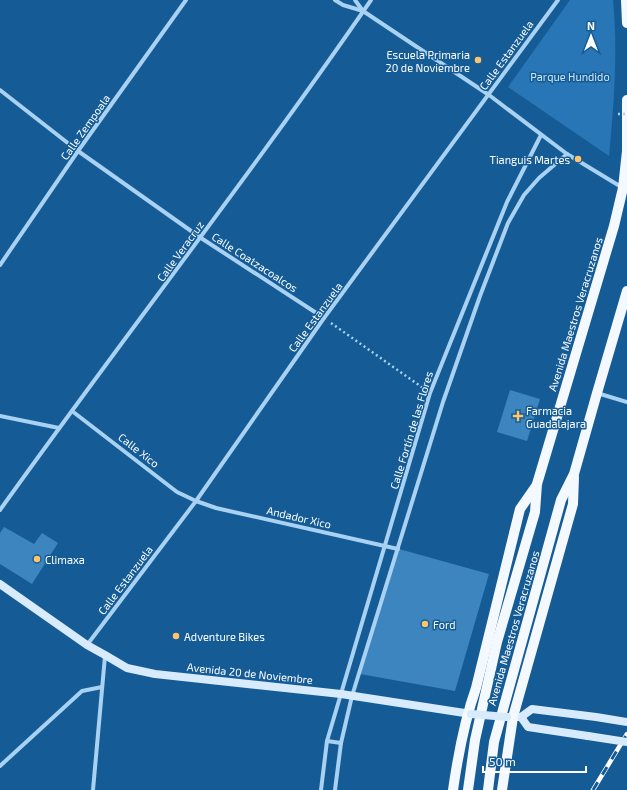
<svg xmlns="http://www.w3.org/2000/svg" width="627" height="790" font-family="'Exo 2',sans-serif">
<rect width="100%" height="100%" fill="#155c97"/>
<path fill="#2876b6" d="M570,0H613C618,52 614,104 609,156L508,87Z"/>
<g fill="#3d85bf">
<polygon points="510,390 540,399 527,441 497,432"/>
<polygon points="4,527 34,544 42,533 58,543 32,584 0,564 0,533"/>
<polygon points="399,549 489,574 455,691 360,674"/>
</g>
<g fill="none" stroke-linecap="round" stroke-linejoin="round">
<polyline stroke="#a8d1f2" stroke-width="2.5" stroke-dasharray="2 3" stroke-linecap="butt" points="331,323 423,388"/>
<g stroke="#a8d1f2" stroke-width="4">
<polyline points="335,0 343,5 363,11 489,95 567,154 623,188"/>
<polyline points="355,0 363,11"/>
<polyline points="0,90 78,151 201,238 324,318"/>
<polyline points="0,265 78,151 186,0"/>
<polyline points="597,393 627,402"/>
<polyline points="72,411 177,492 196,501 216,508 398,549"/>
<polyline points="0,416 59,428"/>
<path d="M0,510C122,339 252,173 371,0"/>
<polyline points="87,645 196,501 324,318 558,0"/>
<polyline points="327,741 341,743"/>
<polyline points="0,766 82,691 102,687"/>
<polyline points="93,790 105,656"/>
<polyline points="321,790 327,741 430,393 507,202 541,135"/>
<polyline points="335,790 341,743 352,696 443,402 480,296 508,223 524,195 539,178 567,154"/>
</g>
<g stroke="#d7ebfc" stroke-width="8">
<polyline points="0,584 87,645 105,655 127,668 155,674 341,694 471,714"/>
<polyline points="507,717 521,717 532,709 596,717 627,722"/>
<polyline points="521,717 528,727 588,736"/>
</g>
<g stroke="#f3f9ff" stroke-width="10">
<polyline points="626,0 627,23"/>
<path d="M453,790C458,755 464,722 476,688L520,509L536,486"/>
<polyline points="468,790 475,740 497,642 535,512 537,484 614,226 623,188 627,151 627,100"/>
<polyline points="488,790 494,742 561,500 574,474 597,393 627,291"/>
<polyline points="502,790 513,717 573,504 574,477"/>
</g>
<g stroke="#fff" stroke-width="4.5">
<polyline id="rail" points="593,790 627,734"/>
</g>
<use href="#rail" stroke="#155c97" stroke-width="3" stroke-dasharray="9" stroke-linecap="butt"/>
<polyline stroke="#a8d1f2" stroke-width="2.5" stroke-dasharray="2 3" stroke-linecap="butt" points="618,114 627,114"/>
<g stroke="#d7ebfc" stroke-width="8">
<polyline points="471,714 507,717"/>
<polyline points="588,736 627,742"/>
</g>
</g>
<g fill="#ffc469" stroke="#155c97" stroke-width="1.5">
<circle cx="478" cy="60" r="4"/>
<circle cx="578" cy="159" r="4"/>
<path d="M516 410h4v4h4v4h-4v4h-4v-4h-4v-4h4z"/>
<circle cx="37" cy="559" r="4"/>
<circle cx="425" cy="624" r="4"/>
<circle cx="176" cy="636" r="4"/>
</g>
<g text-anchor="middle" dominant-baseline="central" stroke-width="3" stroke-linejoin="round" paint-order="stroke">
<g font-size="11" fill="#fff" stroke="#155c97" text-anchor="start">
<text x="470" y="54" text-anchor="end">Escuela Primaria<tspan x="470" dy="13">20 de Noviembre</tspan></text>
<text x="570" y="159" text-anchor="end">Tianguis Martes</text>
<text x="526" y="410">Farmacia<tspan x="526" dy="13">Guadalajara</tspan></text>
<text x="45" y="559">Climaxa</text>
<text x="433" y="624">Ford</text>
<text x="184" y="636">Adventure Bikes</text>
</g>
<g font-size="11" fill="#fff" stroke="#155c97">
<text transform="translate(506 55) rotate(-54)">Calle Estanzuela</text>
<text transform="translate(85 127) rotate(-55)">Calle Zempoala</text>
<text transform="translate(180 251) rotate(-54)">Calle Veracruz</text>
<text transform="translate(255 262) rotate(33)">Calle Coatzacoalcos</text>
<text transform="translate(575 314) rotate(-73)">Avenida Maestros Veracruzanos</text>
<text transform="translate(315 317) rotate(-54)">Calle Estanzuela</text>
<text transform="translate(411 430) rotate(-73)">Calle Fortín de las Flores</text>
<text transform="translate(139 450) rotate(38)">Calle Xico</text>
<text transform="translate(299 517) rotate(13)">Andador Xico</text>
<text transform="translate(125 580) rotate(-53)">Calle Estanzuela</text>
<text transform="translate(513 628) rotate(-74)">Avenida Maestros Veracruzanos</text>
<text transform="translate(250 673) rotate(6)">Avenida 20 de Noviembre</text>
</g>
<g font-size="11" fill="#cfe8fc" stroke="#155c97">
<text x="570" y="76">Parque Hundido</text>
</g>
</g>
<g transform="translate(591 36)" stroke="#155c97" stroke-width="3" paint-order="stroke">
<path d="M0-3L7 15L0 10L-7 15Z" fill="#ffffff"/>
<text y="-6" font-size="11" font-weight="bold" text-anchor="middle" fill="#ffffff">N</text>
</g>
<path d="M483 766v6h103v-6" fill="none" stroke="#ffffff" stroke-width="2"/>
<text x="489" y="766" font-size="12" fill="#ffffff" stroke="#155c97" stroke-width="3" paint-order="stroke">50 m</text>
</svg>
